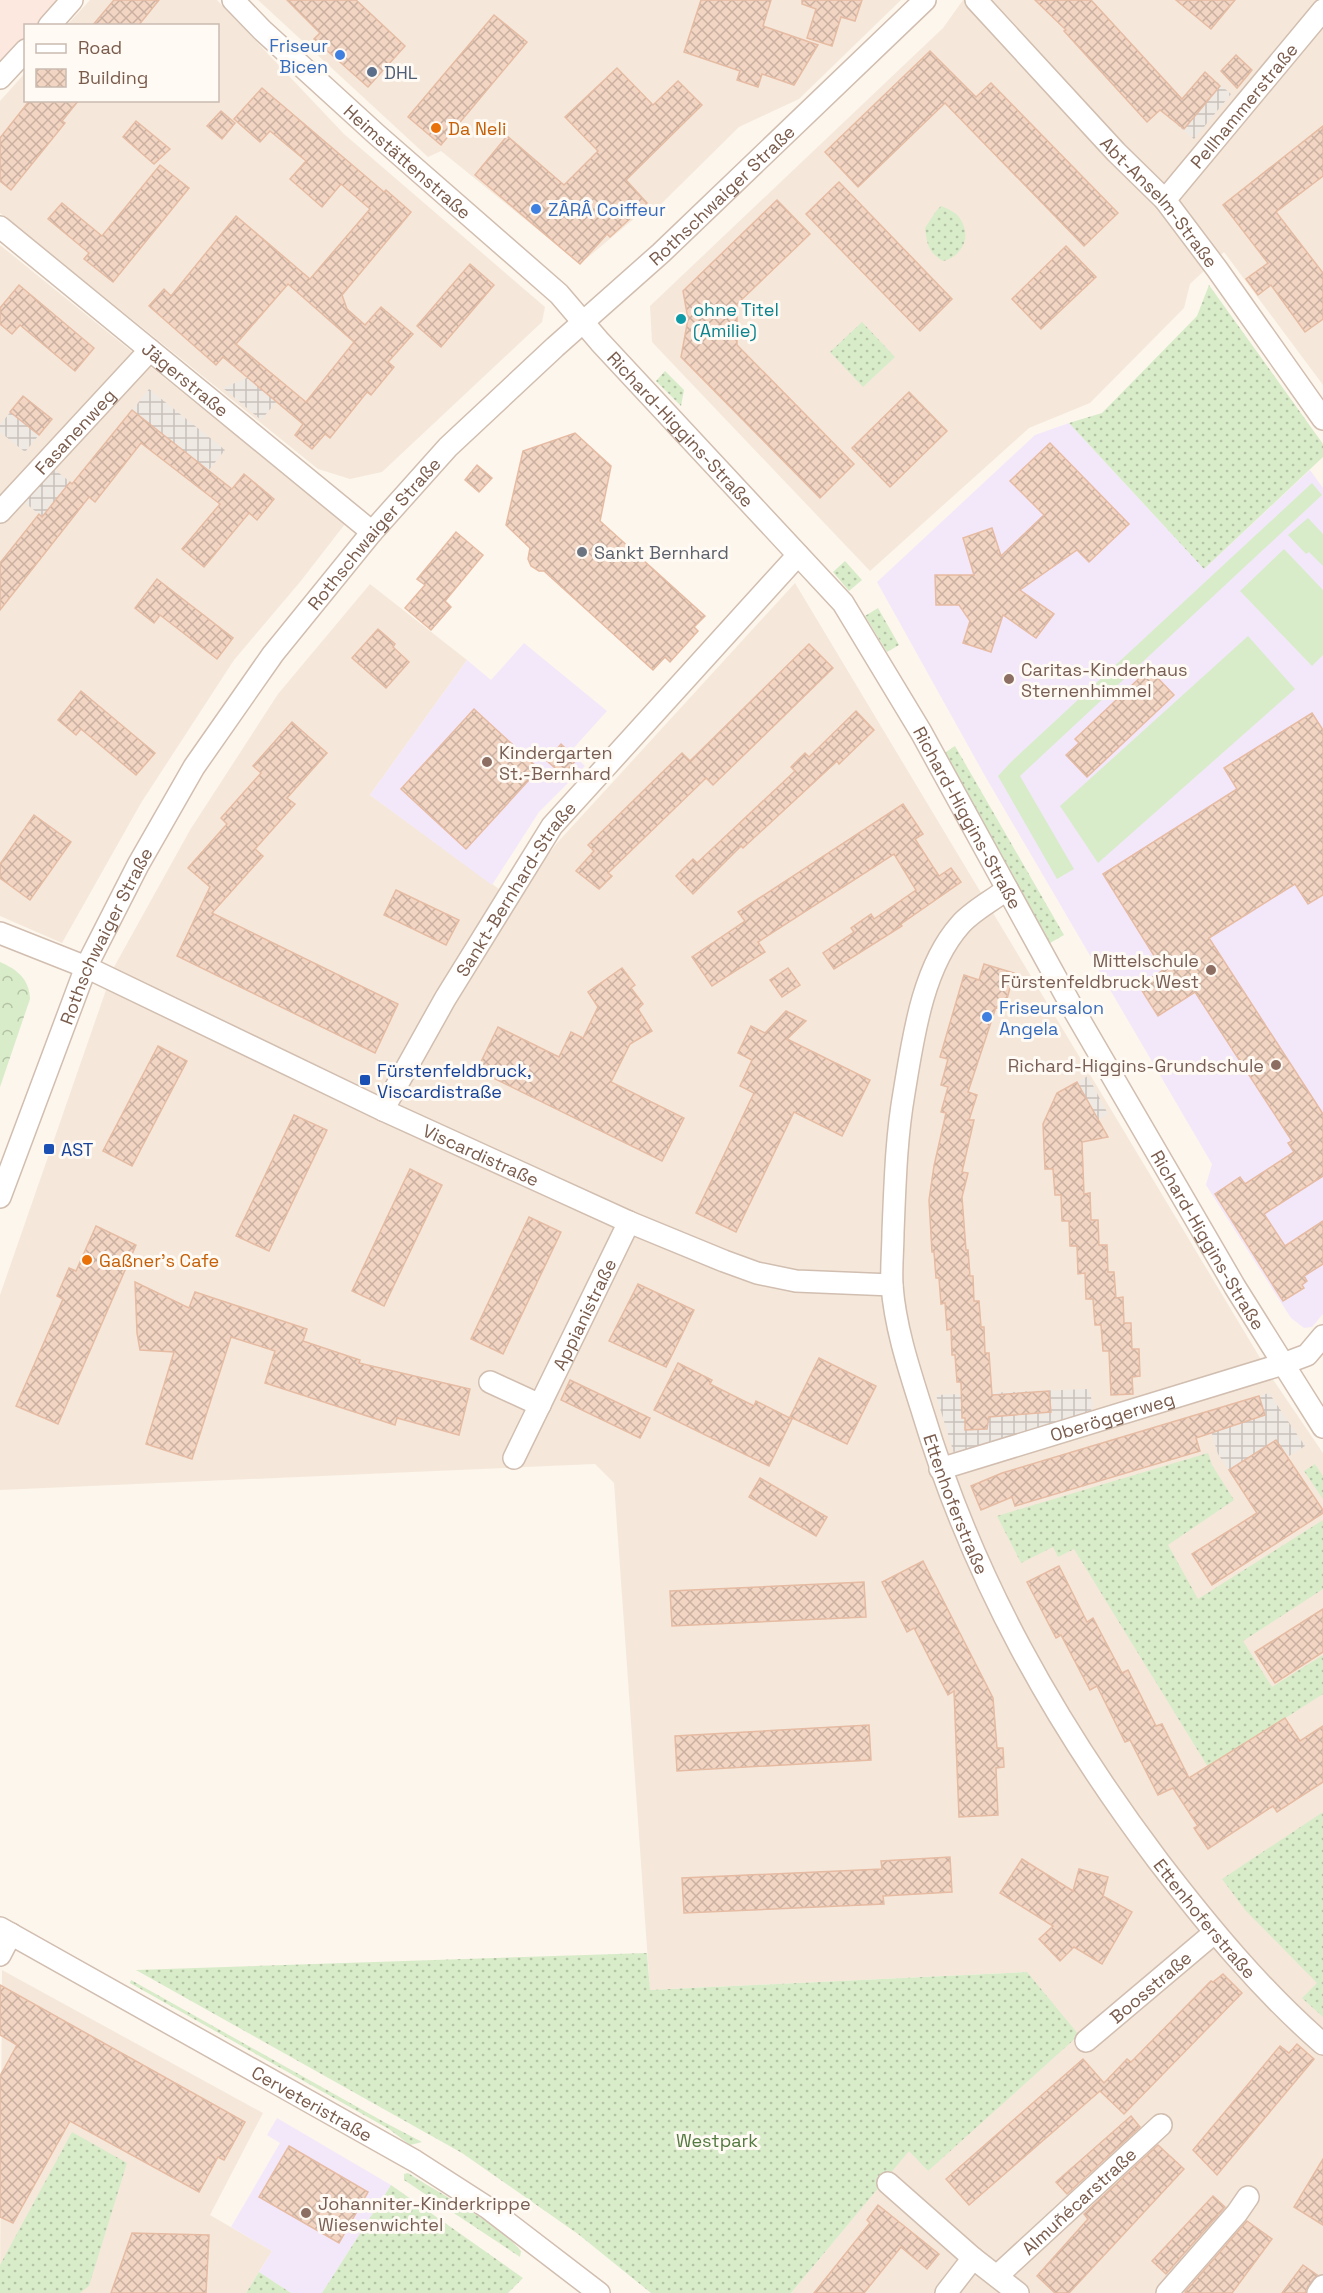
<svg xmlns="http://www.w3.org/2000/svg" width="1323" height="2293" font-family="'Space Grotesk',sans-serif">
<defs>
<pattern id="industrial-grid" width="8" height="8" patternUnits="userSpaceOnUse" patternTransform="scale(1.5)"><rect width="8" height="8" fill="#efe9e4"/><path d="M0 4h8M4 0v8" fill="none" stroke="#c7c0bb"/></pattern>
<pattern id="grass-dots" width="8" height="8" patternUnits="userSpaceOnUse" patternTransform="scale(1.5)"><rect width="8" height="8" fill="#d8ecc9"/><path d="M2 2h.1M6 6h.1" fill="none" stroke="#b4c2a5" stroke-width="1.8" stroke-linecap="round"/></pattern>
<pattern id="forest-crowns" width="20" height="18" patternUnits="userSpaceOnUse" patternTransform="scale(1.5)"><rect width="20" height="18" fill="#d8ecc9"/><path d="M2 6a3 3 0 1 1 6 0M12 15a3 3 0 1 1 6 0" fill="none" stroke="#b4c2a5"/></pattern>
<pattern id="building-cross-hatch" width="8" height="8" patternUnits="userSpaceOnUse" patternTransform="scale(1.5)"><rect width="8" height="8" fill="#f3d5c3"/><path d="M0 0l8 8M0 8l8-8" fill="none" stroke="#cab0a1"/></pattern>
</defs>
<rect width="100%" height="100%" fill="#fdf6ec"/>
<g fill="#f5e8da">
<polygon points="90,0 217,0 344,134 545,307 542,322 382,472 350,479 318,469 0,213 0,101 25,73 26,100 218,100 218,26 67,25"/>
<polygon points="258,0 901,0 799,99 739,127 655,210 642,212 580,264 441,151 428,157"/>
<polygon points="963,0 1323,0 1323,385 1224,252 1190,284 1184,308 1090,403 1029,428 870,571 652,342 650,306 943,28"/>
<polygon points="0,245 345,524 300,582 234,660 141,803 62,943 0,916"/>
<polygon points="795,583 1274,1381 1323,1453 1323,2293 791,2293 909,2150 928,2171 1026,1972 650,1990 614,1483 595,1464 0,1490 0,1295 114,967 190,830 278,694 370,584 467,660 370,795 514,900 557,843"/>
<polygon points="2,1970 263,2113 210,2215 272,2251 246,2293 0,2293"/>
</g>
<polygon fill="#fde8e0" points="0,0 63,0 39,25 26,26 25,41 0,69"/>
<g fill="url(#industrial-grid)">
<polygon points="1205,72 1231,94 1194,139 1168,117"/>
<polygon points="259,364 288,388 261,420 223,388 247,378"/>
<polygon points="149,389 225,450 196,486 120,426"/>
<polygon points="23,396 52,419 25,452 0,432 0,425"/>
<polygon points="54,469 89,497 61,532 24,502"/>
<polygon points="1088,1076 1108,1114 1078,1130 1057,1093"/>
<polygon points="1088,1389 1093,1403 1090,1415 955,1457 936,1395"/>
<polygon points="1269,1393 1305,1446 1240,1487 1218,1454 1205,1412"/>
</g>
<g fill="#f3e8fa">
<polygon points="1069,423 1204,569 1310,470 1323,488 1323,1314 1312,1327 1304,1328 1291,1318 1206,1185 1212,1164 985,776 877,582 1035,435"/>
<polygon points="524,643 607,711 570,752 585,766 539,812 492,885 370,795 467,660 491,680"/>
<polygon points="277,2118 391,2185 322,2293 291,2293 259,2272 272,2251 231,2227 280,2143 267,2135"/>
</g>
<g fill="url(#grass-dots)">
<path d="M941,206C949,209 957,213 961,220C972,238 961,257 943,261C928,252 927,244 925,228L936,211Z"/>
<polygon points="1209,285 1323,444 1323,457 1204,569 1069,423 1102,413 1197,316"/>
<polygon points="862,322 895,357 863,387 830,352"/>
<polygon points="665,371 684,390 681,406 656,381"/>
<polygon points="845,561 862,580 849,591 833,572"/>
<polygon points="878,608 899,645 887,652 865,616"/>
<polygon points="955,746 1064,935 1050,943 943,754"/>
<polygon points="1208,1453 1212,1465 1234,1500 1168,1545 1198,1599 1323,1520 1323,1589 1243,1641 1272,1687 1323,1655 1323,1694 1208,1767 1074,1549 1058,1557 1053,1547 1021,1563 997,1516"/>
<polygon points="1315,1464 1323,1476 1323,1499 1304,1471"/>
<polygon points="1323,1812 1323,2017 1302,1998 1317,1983 1246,1911 1222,1879"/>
<polygon points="647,1953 650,1990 1027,1972 1079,2035 928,2171 909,2151 791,2293 651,2293 578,2234 462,2153 136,1970"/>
<polygon points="131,1980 384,2122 422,2142 410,2145 389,2129 130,1983"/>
<polygon points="72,2132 127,2163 89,2286 80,2293 0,2293 0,2265"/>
<path d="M408,2173C443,2196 494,2220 521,2251L520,2257L404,2180V2174Z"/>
<polygon points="391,2185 523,2278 508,2293 322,2293"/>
<polygon points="259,2272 291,2293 246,2293"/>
</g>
<path fill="url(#forest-crowns)" d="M0,962C18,970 29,979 30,999L0,1087Z"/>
<g fill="#d8ecc9">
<polygon points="1312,483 1322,495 1020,776 1074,869 1057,879 998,776 1011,762"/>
<polygon points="1308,518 1323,534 1323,566 1309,552 1306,554 1288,535"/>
<polygon points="1284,549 1323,590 1323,655 1312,666 1240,591"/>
<polygon points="1248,636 1295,689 1098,863 1060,806"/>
</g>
<g fill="url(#building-cross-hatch)" stroke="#e6bba3" stroke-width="1.5" fill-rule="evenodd">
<polygon points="114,0 159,0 138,26 92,26"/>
<polygon points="287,0 356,0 405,46 368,87 314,39 320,33"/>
<polygon points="701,0 771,0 763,26 818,45 794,85 762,74 758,87 737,80 740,71 684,52"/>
<polygon points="802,0 862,0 855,21 841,17 832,46 807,38 816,9 802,4"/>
<polygon points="1035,0 1091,0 1182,99 1205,72 1220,86 1184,129 1160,110 1147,122 1064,31 1066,30"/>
<polygon points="1176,0 1235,0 1211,29"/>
<polygon points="494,15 527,42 441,145 408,117"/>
<polygon points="930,51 976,97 991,83 1118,213 1084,246 945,103 858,187 825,152"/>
<polygon points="1236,55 1252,70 1237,88 1221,71"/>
<polygon points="617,68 653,105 678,81 702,105 626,180 647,203 610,237 607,234 580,264 475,175 507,136 564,185 598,151 565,117"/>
<path d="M262,88L384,192L386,190L411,212L342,295L347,309L365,325L381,307L413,334L388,362L394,367L371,395L367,392L330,438L325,434L312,449L295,435L303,424L223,357L216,365L149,306L164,289L171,296L236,216L310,279L370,209L341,184L322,207L290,179L306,161L270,131L260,142L234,119ZM288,284L354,342L306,402L236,344Z"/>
<polygon points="30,100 79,100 62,121 65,123 11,190 0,181 0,138"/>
<polygon points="221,111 235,123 222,139 207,126"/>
<polygon points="136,121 170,149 154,164 123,137"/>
<polygon points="1323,126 1323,176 1276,212 1323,273 1323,319 1305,332 1271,285 1258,295 1246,279 1268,263 1223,205"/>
<polygon points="160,165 189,188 113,282 84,259 89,253 48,219 62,203 102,236"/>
<polygon points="839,182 952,299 920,331 806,214"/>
<polygon points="777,200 810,234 737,304 737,345 854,464 820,498 681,357 688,319 683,291"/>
<polygon points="1066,246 1096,277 1041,329 1012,299"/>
<polygon points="470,264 494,285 441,347 417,326"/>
<polygon points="19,285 94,348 75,371 20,325 12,334 0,324 0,308"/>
<polygon points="909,392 947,431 890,487 852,448"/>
<polygon points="23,396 52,419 39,435 10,412"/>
<polygon points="132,410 232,489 244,474 274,499 257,520 249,513 204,567 182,549 220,504 141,443 95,502 89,497 0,610 0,563 39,514 42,517 70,482 72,484"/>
<polygon points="575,433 611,466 600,521 705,616 694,627 698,631 670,662 665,657 653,670 544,571 539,571 531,566 528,559 530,548 506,525 523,451"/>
<polygon points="1050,443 1129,524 1089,562 1077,550 1020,590 1054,614 1036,638 1003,615 991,652 963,643 970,621 959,605 936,605 935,575 974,575 963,538 992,528 1001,556 1044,515 1010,481"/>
<polygon points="477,465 492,478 479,492 465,480"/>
<polygon points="456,532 483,555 445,601 451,607 431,630 405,608 425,585 417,579"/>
<polygon points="157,579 233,638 217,659 160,615 154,623 135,608"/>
<polygon points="378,629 395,644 393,647 409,662 386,688 352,658"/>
<polygon points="809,644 833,668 785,715 713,785 706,778 608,873 612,876 599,889 576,871 594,851 588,845 682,753 690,761"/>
<polygon points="1149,669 1174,695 1087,777 1066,755 1079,743 1075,739"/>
<polygon points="81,691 155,753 136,775 81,729 76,735 58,720"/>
<polygon points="474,709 539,769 466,849 401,789"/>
<polygon points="856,711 874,730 839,764 837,761 743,848 741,846 693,894 676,876 693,859 697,863 795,771 791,767 805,753 809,757"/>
<polygon points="1312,713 1323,730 1323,895 1308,904 1295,884 1209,938 1323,1114 1323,1176 1264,1214 1285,1246 1323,1221 1323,1264 1304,1276 1307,1281 1302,1285 1304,1288 1283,1301 1215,1194 1240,1177 1245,1184 1294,1152 1288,1143 1292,1141 1195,992 1158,1016 1139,986 1163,970 1103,874 1237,789 1224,768"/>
<polygon points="292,722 327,753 287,798 295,804 255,849 263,856 212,913 398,1004 375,1053 177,956 210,887 188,868 227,824 221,818 261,773 253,766"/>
<polygon points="561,744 577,759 563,775 547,761"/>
<polygon points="903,804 923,834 915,839 939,876 951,868 961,882 901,924 902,926 834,969 823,953 854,932 851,928 871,914 874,919 916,890 894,854 758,942 765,952 712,986 692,957 745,921 738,912"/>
<polygon points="34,815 71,842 30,900 0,878 0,864"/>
<polygon points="396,890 459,920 446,945 384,915"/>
<polygon points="984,964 1014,973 1004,1010 996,1007 968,1092 977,1095 969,1120 974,1120 962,1172 968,1173 962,1197 966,1250 968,1250 970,1276 973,1276 974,1301 979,1301 981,1327 984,1327 985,1353 989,1353 992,1395 1049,1391 1051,1412 989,1417 987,1429 965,1430 965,1418 962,1418 961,1382 957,1382 955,1355 952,1355 951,1329 947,1330 945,1303 941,1304 939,1278 936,1278 934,1252 932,1252 929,1200 934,1166 946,1113 941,1112 948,1087 941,1085 948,1059 940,1057 964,975 979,980"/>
<polygon points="622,968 635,985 631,988 643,1004 638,1009 652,1031 630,1044 611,1082 684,1118 662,1161 477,1070 498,1027 559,1057 571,1032 583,1038 598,1007 588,992"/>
<polygon points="788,968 800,985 782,997 770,980"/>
<polygon points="786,1011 806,1021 787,1039 870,1080 842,1136 794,1112 736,1232 696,1213 754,1093 740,1086 752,1060 738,1053 751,1026 765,1033"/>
<polygon points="158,1046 187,1061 132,1166 103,1151"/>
<polygon points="1077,1082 1108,1137 1082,1142 1084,1194 1090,1193 1091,1220 1098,1220 1099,1245 1107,1245 1108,1272 1114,1272 1116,1298 1123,1297 1124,1323 1131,1323 1132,1349 1139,1349 1140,1376 1132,1377 1133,1394 1111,1395 1109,1351 1103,1351 1101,1325 1095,1325 1093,1299 1086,1299 1085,1273 1078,1274 1077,1246 1070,1246 1069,1221 1062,1221 1061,1195 1055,1195 1053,1169 1045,1169 1043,1124 1057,1093"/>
<polygon points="294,1115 327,1130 269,1251 236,1236"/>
<polygon points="410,1169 442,1185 384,1306 352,1291"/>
<polygon points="529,1217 561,1232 503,1354 471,1339"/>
<polygon points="96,1226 136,1245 58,1424 16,1406 63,1299 57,1296 69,1268 76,1271"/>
<polygon points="135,1282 189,1308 195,1292 307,1329 303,1341 360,1360 359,1363 470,1389 459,1435 397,1418 395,1425 265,1383 275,1351 231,1337 192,1459 146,1444 174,1352 140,1350 137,1333"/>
<polygon points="638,1284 694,1310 666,1367 609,1341"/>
<polygon points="819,1358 876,1386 847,1444 790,1417"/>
<polygon points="678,1363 712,1380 710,1384 754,1406 756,1401 792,1419 769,1466 654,1410"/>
<polygon points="570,1380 650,1418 640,1438 561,1400"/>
<polygon points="1259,1396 1265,1415 1196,1438 1200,1451 1015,1506 1012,1497 981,1510 971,1486 1002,1473"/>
<polygon points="1276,1440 1323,1510 1323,1513 1212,1585 1192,1554 1257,1513 1229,1470"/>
<polygon points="760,1478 827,1517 816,1536 749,1497"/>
<polygon points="923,1561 993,1698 997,1748 1003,1748 1004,1767 996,1768 998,1815 959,1817 954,1691 948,1695 914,1628 907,1632 882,1582"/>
<polygon points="1059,1566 1087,1622 1093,1618 1122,1673 1128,1670 1156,1726 1162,1724 1189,1778 1285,1718 1300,1741 1323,1726 1323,1782 1277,1812 1273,1806 1208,1849 1194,1828 1198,1826 1173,1788 1158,1795 1130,1740 1125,1742 1097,1686 1090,1690 1061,1635 1056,1638 1027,1582"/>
<polygon points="864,1582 866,1617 672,1626 670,1591"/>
<polygon points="1323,1609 1323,1652 1275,1683 1255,1652"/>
<polygon points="869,1725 871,1760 677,1771 675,1736"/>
<polygon points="950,1857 952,1892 883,1896 884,1904 684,1913 682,1878 882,1869 881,1861"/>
<polygon points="1022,1859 1073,1891 1079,1869 1108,1877 1103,1896 1132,1912 1102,1964 1074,1947 1060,1961 1039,1939 1053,1926 1000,1893"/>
<polygon points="1223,1974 1242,1993 1124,2114 1100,2091 969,2205 946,2179 1083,2059 1104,2083 1127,2059 1131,2062 1211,1981 1213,1982"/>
<polygon points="0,1985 245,2122 224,2160 218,2157 199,2192 70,2121 13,2223 0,2217 0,2076 17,2045 0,2035"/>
<polygon points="1297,2044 1314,2059 1217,2175 1193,2150 1280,2046 1289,2053"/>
<polygon points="1131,2116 1140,2127 1067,2194 1056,2182"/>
<polygon points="1158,2145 1184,2169 1069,2293 1055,2293 1037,2276 1088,2219 1084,2214"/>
<polygon points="289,2146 368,2192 339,2243 259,2197"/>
<polygon points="1323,2159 1323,2225 1294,2207"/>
<polygon points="1213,2196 1225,2207 1166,2274 1152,2261"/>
<polygon points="878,2205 939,2254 927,2269 901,2247 864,2293 814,2293 870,2223 867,2220"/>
<polygon points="1247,2221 1272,2239 1232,2293 1186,2293 1185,2292"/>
<polygon points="132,2233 209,2235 206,2293 111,2293"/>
<polygon points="1303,2265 1317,2275 1308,2286 1305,2293 1282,2293"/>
</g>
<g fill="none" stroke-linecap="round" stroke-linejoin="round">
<g stroke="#d1beb0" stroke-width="24">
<g id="street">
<path id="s1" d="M233,0L262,30L376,134L559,294L600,342L843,603L921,732L1072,1007L1235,1287L1323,1427"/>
<path id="s2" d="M976,0L1116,152L1165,200L1217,269L1323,419"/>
<polyline points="49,26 72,0"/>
<polyline points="0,78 26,50"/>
<path id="s3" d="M1165,200L1323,10"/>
<path id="s4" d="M0,227L372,532"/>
<path id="s5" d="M0,512L150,350"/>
<path id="s6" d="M1007,889C992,901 972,911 960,925C922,968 913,1039 904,1093C896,1139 895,1185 893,1232C893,1249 891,1267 892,1285C895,1328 910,1372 923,1413C973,1579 1055,1724 1159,1862C1209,1927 1261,1990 1323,2044"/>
<path id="s7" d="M0,933L86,967L383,1110L629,1222L724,1261L757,1273L796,1281L892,1285"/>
<path id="s8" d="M383,1110L445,999L552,826L798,555"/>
<path id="s9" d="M0,1197L86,967L138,865L194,767L273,654L372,532L448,447L555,347L661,253L925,0"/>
<polyline points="490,1382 540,1405"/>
<path id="s10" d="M514,1458L629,1222"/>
<path id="s11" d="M940,1469L1283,1364L1307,1355L1323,1336"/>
<path id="s12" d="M0,1928L415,2161L488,2208L599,2293"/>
<polyline points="0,1955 11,1934"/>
<path id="s13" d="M1086,2041L1214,1933"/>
<polyline points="888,2183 973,2258 1018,2293"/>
<path id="s14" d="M997,2276L1161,2125"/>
<polyline points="946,2293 973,2258"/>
<polyline points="1167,2293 1237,2213 1248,2197"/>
<polyline points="1318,2293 1323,2286"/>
</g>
</g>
<use href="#street" stroke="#fff" stroke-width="21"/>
</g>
<g fill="#3f7fe0" stroke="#fffaf3" stroke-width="2">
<circle cx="340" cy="55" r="6"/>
<circle cx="536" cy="209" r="6"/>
<circle cx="987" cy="1017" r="6"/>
</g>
<circle fill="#5c6f8a" stroke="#fffaf3" stroke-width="2" cx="372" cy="72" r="6"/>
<g fill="#e8710a" stroke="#fffaf3" stroke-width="2">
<circle cx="436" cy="128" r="6"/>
<circle cx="87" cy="1260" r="6"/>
</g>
<circle fill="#0f9aa8" stroke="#fffaf3" stroke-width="2" cx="681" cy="319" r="6"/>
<circle fill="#6b7280" stroke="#fffaf3" stroke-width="2" cx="582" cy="552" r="6"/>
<g fill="#8d6e63" stroke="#fffaf3" stroke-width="2">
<circle cx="1009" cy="679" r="6"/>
<circle cx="487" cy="762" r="6"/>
<circle cx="1211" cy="970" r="6"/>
<circle cx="1276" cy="1065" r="6"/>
<circle cx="306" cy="2213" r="6"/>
</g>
<g fill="#1a4fb4" stroke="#fffaf3" stroke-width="2">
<rect x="359" y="1074" width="12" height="12" rx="3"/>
<rect x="43" y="1143" width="12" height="12" rx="3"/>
</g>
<g text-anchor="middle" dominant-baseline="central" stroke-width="6" stroke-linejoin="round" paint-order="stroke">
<g font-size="18" fill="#366cbe" stroke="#fffaf3" text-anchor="start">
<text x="328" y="45" text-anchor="end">Friseur<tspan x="328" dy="21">Bicen</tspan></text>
<text x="548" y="209">ZÂRÂ Coiffeur</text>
<text x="999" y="1007">Friseursalon<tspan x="999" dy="21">Angela</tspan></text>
</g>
<g font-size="18" fill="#4e5e75" stroke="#fffaf3" text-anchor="start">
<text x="384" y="72">DHL</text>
</g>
<g font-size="18" fill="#7a5c4d" stroke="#fffaf3">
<text stroke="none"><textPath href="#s3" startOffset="123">Pellhammerstraße</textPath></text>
<text stroke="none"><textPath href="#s1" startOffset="238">Heimstättenstraße</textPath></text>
<text stroke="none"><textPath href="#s9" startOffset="1254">Rothschwaiger Straße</textPath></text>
<text stroke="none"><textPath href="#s2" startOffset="273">Abt-Anselm-Straße</textPath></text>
<text stroke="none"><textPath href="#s4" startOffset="240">Jägerstraße</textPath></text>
<text stroke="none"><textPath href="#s1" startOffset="621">Richard-Higgins-Straße</textPath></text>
<text stroke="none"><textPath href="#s5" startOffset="110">Fasanenweg</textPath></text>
<text stroke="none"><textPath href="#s9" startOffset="768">Rothschwaiger Straße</textPath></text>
<text stroke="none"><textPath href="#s1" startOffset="1107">Richard-Higgins-Straße</textPath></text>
<text stroke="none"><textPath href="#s8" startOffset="258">Sankt-Bernhard-Straße</textPath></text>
<text stroke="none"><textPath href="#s9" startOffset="282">Rothschwaiger Straße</textPath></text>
<text stroke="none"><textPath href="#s7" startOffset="530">Viscardistraße</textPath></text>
<text stroke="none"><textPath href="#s1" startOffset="1593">Richard-Higgins-Straße</textPath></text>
<text stroke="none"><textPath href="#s10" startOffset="160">Appianistraße</textPath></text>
<text stroke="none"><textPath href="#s11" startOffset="180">Oberöggerweg</textPath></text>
<text stroke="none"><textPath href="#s6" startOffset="660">Ettenhoferstraße</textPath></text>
<text stroke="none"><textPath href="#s6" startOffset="1146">Ettenhoferstraße</textPath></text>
<text stroke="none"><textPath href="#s13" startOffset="84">Boosstraße</textPath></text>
<text stroke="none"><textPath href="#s12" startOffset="358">Cerveteristraße</textPath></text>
<text stroke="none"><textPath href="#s14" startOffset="111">Almuñécarstraße</textPath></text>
</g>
<g font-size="18" fill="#c56008" stroke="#fffaf3" text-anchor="start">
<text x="448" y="128">Da Neli</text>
<text x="99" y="1260">Gaßner's Cafe</text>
</g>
<g font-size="18" fill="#0d838f" stroke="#fffaf3" text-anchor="start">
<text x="693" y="309">ohne Titel<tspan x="693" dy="21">(Amilie)</tspan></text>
</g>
<g font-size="18" fill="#5b616d" stroke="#fffaf3" text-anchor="start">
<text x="594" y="552">Sankt Bernhard</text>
</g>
<g font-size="18" fill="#785e54" stroke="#fffaf3" text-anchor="start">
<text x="1021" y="669">Caritas-Kinderhaus<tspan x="1021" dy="21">Sternenhimmel</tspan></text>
<text x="499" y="752">Kindergarten<tspan x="499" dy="21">St.-Bernhard</tspan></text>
<text x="1199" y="960" text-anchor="end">Mittelschule<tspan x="1199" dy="21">Fürstenfeldbruck West</tspan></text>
<text x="1264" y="1065" text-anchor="end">Richard-Higgins-Grundschule</text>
<text x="318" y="2203">Johanniter-Kinderkrippe<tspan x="318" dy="21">Wiesenwichtel</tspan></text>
</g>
<g font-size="18" fill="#164399" stroke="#fffaf3" text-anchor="start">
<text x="377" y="1070">Fürstenfeldbruck,<tspan x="377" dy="21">Viscardistraße</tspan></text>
<text x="61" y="1149">AST</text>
</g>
<g font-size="18" fill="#537a41" stroke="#fffaf3">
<text x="717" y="2140">Westpark</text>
</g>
</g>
<rect x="24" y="24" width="195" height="78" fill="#fffaf3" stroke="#cabbb1" stroke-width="1.5"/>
<rect x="36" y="44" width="30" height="9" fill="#ffffff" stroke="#cabbb1" stroke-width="1.5"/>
<text x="78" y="54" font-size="18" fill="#7a5c4d">Road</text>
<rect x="36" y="69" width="30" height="18" fill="url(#building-cross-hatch)" stroke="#cabbb1" stroke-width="1.5"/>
<text x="78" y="84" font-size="18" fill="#7a5c4d">Building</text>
</svg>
